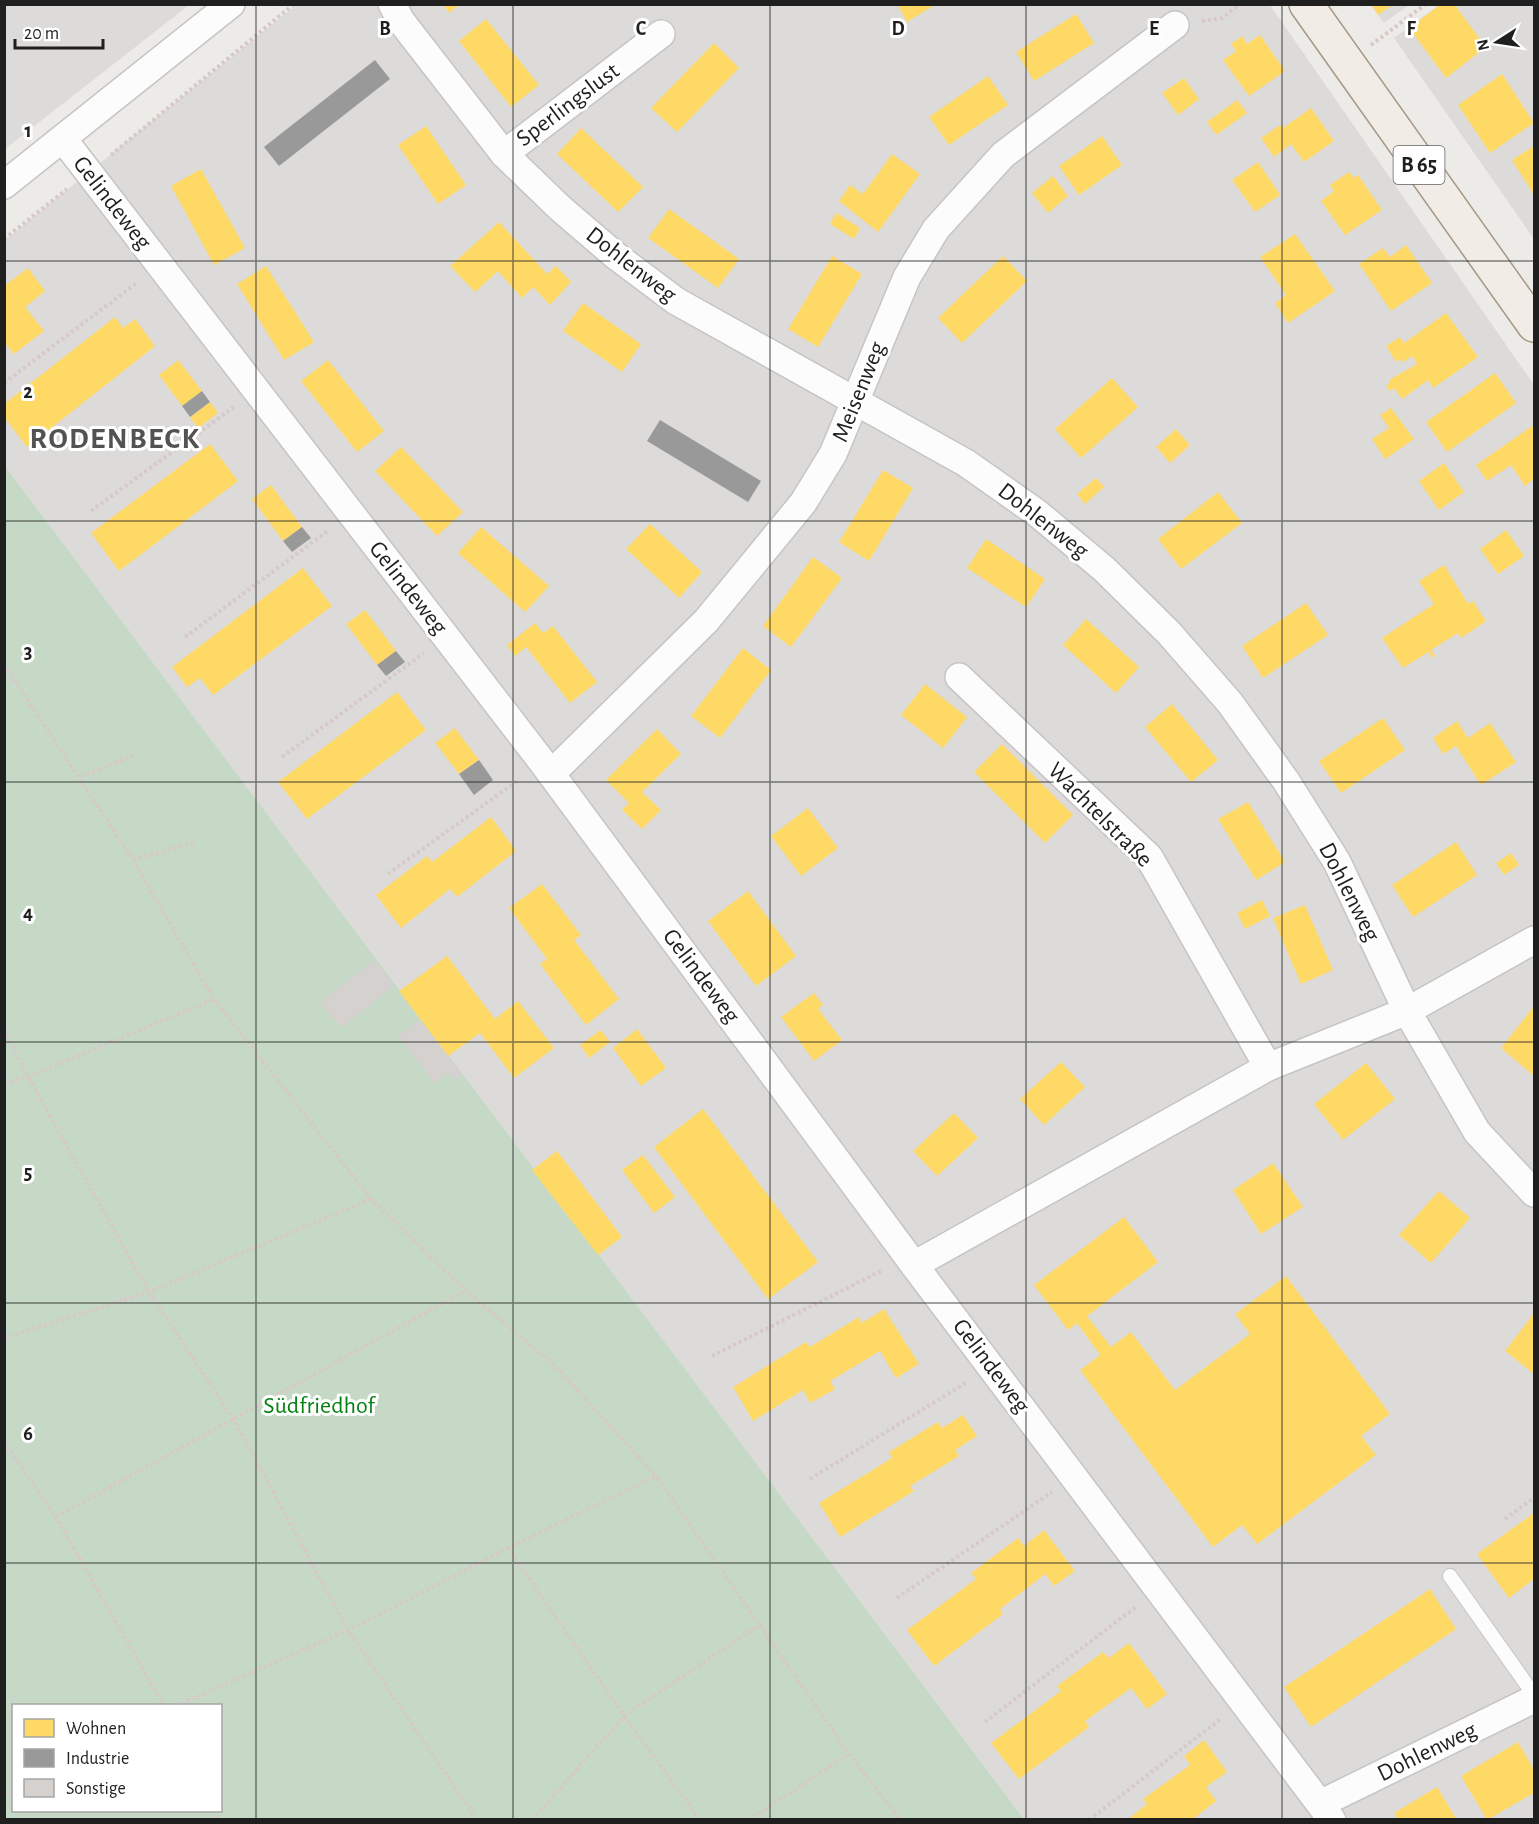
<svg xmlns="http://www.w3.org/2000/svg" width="1539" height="1824" font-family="'Alegreya Sans',sans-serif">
<rect width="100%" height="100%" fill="#edebe8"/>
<g fill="#dcdbd9">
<polygon points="5,4 189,4 189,5 5,149"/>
<polygon points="296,5 1270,5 1534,385 1534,1819 1024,1819 5,466 5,240"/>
<polygon points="1371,5 1409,5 1384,23"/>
<polygon points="1439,5 1534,5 1534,239 1394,38"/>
</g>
<path fill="#c5d9c6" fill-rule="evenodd" d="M5,466L1024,1819H5ZM14,1706H220V1810H14Z"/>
<g fill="#ffd966">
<polygon points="443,4 460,4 449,13"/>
<polygon points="897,4 936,4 907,22"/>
<polygon points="1371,4 1394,4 1378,15"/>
<polygon points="1441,4 1454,4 1486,47 1446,78 1409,28"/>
<polygon points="1076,14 1094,43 1034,81 1016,52"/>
<polygon points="486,19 539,85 511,107 459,41"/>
<polygon points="1260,35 1285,71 1249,96 1223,60 1236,51 1231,44 1242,36 1247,44"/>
<polygon points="714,43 739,68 677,132 651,108"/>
<polygon points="1502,74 1534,123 1490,153 1458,105"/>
<polygon points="988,76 1008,105 949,145 929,117"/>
<polygon points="1184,78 1199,99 1178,115 1162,93"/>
<polygon points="1237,100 1247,113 1216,135 1207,122"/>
<polygon points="1311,108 1334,141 1304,162 1291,144 1274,157 1261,138 1280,125 1283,128"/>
<polygon points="426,126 466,185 438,204 398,145"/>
<polygon points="581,128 643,187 618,212 557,154"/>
<polygon points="1102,136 1122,165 1079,195 1059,166"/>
<polygon points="1534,146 1534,195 1512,160"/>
<polygon points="892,154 920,174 878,232 839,201 850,185 863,194"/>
<polygon points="1258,162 1280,195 1255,212 1232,180"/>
<polygon points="201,169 245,248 214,265 171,186"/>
<polygon points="1349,172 1354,178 1358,175 1382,210 1345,235 1321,201 1334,191 1330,185"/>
<polygon points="1053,176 1068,196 1048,213 1032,193"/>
<polygon points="669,209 739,259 718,288 648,238"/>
<polygon points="836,213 860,228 854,239 830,224"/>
<polygon points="499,222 547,274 556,266 571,282 550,305 533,287 522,298 498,271 475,292 450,266"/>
<polygon points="1295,234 1335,291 1288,323 1275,303 1286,295 1260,257"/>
<polygon points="1406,245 1432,283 1391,311 1359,264 1383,248 1390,257"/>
<polygon points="832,256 862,274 818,347 788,329"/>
<polygon points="1003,256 1027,281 962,343 938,318"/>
<polygon points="266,266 314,342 284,360 237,284"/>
<polygon points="28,268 45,291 25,307 44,331 14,354 4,342 4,286"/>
<polygon points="583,303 641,344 622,372 563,331"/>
<polygon points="1446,313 1478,357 1433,388 1428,380 1402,399 1394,388 1390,391 1386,386 1390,383 1389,380 1417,364 1412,356 1403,362 1400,359 1396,362 1386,346 1400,337 1404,343"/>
<polygon points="115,317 123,328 135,319 155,346 27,447 4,417 4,404"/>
<polygon points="178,360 202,391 182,406 159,375"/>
<polygon points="328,360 384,431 357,452 301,381"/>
<polygon points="1495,373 1516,403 1447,452 1426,422"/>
<polygon points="1112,378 1138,407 1081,458 1055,429"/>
<polygon points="210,402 218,413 198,428 190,417"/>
<polygon points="1391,408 1414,439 1385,459 1372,439 1389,428 1380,415"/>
<polygon points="1532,426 1534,429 1534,479 1525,486 1511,465 1487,481 1476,465"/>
<polygon points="1176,429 1190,445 1170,463 1156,447"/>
<polygon points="210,444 238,481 119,571 91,533"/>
<polygon points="401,447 463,512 437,536 375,471"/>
<polygon points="1444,463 1464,492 1439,510 1419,481"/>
<polygon points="883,470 913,488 869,561 839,542"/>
<polygon points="1096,478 1104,487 1085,504 1077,494"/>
<polygon points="271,485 302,527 283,541 252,499"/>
<polygon points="1218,492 1242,523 1181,569 1158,539"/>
<polygon points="650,524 702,572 679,598 626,549"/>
<polygon points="481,527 549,586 525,612 458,553"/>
<polygon points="1506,530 1524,556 1498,574 1480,549"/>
<polygon points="986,539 1045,579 1026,607 967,568"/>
<polygon points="813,557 842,578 791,647 763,626"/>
<polygon points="1444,565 1468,604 1473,601 1486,621 1461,638 1458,633 1431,650 1435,656 1433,658 1428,652 1403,668 1382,638 1434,604 1419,581"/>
<polygon points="303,568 332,606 213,695 200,678 187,687 172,667"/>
<polygon points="1306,603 1328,635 1263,678 1242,646"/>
<polygon points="365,610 396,651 377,665 346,624"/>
<polygon points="1086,619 1139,667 1116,693 1063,645"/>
<polygon points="535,623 543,633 553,626 597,682 570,703 526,647 515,656 507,645"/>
<polygon points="743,648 771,670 720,738 691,716"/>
<polygon points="925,684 967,717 943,748 901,715"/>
<polygon points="397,692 426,730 307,819 278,782"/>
<polygon points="1172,704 1218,760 1191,782 1145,727"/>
<polygon points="1383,718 1405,750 1341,793 1319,761"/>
<polygon points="1457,721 1468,738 1490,723 1516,762 1481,785 1456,746 1443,754 1433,738"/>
<polygon points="455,728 479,760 459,774 435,743"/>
<polygon points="657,729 681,754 642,792 661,810 642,829 622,810 629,803 606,780"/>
<polygon points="1002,744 1073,815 1045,843 974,772"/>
<polygon points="1248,802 1285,862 1256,880 1218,819"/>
<polygon points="808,808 838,848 801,876 771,836"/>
<polygon points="491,817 516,851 457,897 450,889 401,928 376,895 427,856 432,862"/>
<polygon points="1456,842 1477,875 1413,917 1392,885"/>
<polygon points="1511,853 1519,865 1504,875 1496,863"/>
<polygon points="542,884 581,935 574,940 619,999 586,1025 540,964 547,959 509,908"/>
<polygon points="748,891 796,956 756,986 708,921"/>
<polygon points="1262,900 1270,916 1245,929 1237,913"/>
<polygon points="1305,905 1333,970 1301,984 1273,918"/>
<polygon points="447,956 495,1019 518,1001 554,1048 514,1078 480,1033 448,1056 399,991"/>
<polygon points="814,993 823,1005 818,1009 842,1040 814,1061 781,1017"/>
<polygon points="1534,1006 1534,1076 1501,1048"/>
<polygon points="637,1029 666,1068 641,1086 613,1048"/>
<polygon points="601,1030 610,1042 589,1058 580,1045"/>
<polygon points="1061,1062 1085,1087 1044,1125 1020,1099"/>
<polygon points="1366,1063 1395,1099 1343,1140 1314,1104"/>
<polygon points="703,1109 818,1262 768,1299 654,1147"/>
<polygon points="954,1113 978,1138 937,1176 913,1151"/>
<polygon points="557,1151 622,1237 598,1255 532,1170"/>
<polygon points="643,1155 675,1197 654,1213 622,1170"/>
<polygon points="1273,1163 1303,1207 1261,1234 1233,1190"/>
<polygon points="1439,1191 1470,1218 1431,1263 1399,1235"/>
<polygon points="1124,1217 1158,1262 1087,1316 1111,1347 1131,1332 1175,1390 1250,1334 1235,1314 1286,1276 1390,1414 1361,1436 1376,1455 1257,1544 1242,1525 1213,1547 1080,1370 1100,1355 1077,1323 1068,1330 1034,1285"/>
<polygon points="884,1309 919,1364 896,1378 880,1351 830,1381 835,1389 810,1403 803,1390 753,1421 733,1387 806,1342 810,1347 859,1317 862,1323"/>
<polygon points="1534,1313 1534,1374 1505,1351"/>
<polygon points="963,1415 977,1436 955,1450 959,1456 910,1486 914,1491 840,1537 819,1503 892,1458 889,1452 938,1422 942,1428"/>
<polygon points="1534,1513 1534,1579 1509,1598 1477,1554"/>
<polygon points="1044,1530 1075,1571 1054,1586 1045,1574 1000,1609 1003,1614 934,1666 907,1630 976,1579 971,1573 1018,1538 1024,1546"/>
<polygon points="1430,1589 1456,1629 1311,1727 1284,1687"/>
<polygon points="1129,1643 1167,1694 1147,1709 1131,1688 1085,1721 1089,1727 1019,1779 991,1743 1061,1691 1057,1686 1103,1652 1109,1658"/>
<polygon points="1204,1740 1227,1772 1206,1787 1216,1801 1192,1820 1127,1820 1147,1804 1143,1799 1190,1765 1184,1756"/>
<polygon points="1518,1742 1534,1770 1534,1793 1487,1820 1461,1776"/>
<polygon points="1437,1787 1457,1820 1398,1820 1394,1813"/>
</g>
<g fill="#999">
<polygon points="375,60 390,79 279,166 264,147"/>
<polygon points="202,391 210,402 190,417 182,406"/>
<polygon points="660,420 761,481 748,502 647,441"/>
<polygon points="302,527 311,538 292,552 283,541"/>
<polygon points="396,651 405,662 386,676 377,665"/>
<polygon points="479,760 493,780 474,795 459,774"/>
</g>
<g fill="#d4d1cf">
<polygon points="374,960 394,986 341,1028 320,1002"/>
<polygon points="420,1020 462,1074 454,1081 448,1073 434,1083 398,1036"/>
</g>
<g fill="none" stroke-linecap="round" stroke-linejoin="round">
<g stroke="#c6c5c4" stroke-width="16">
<polyline id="lane" points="1450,1576 1534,1695"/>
</g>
<g stroke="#c6c5c4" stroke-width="30">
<g id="street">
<polyline points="392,4 401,21 504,154 560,208 616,256 676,301 966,463 1037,513 1104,569 1169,633 1230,703 1286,781 1337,862 1407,1011 1477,1132 1534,1193"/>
<polyline points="63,139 543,763 914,1265 1332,1820"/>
<polyline points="504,154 661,34"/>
<polyline points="4,185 231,4"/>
<polyline points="959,677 1149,857 1268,1067"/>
<polyline points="551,774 706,621 803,503 833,454 907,277 936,229 1003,155 1175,25"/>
<polyline points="914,1265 1268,1067 1407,1011 1534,940"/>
<polyline points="1320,1804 1534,1699"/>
</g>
</g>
<g stroke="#a49984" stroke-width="36">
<polyline id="primary" points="1306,4 1534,325"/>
</g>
<g stroke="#d8c9c6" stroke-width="4" stroke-dasharray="3 3" stroke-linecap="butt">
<polyline points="1202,21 1222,18 1240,4"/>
<polyline points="1371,45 1426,4"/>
<polyline points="111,155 294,4"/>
<polyline points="4,239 67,189"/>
<polyline points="4,383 138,282"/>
<polyline points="91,511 234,407"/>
<polyline points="185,637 329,530"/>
<polyline points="4,664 133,860 214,999 371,1199 466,1291 551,1362 656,1476 849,1754 901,1820"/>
<polyline points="282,757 424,653"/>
<polyline points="81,777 137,754"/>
<polyline points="133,860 195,842"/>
<polyline points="388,874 520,779"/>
<polyline points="4,1030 28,1077 149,1292 234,1420 348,1630 477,1820"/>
<polyline points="4,1083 28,1077 214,999"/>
<polyline points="4,1338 149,1292 371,1199"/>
<polyline points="712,1356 883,1270"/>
<polyline points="4,1442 56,1517 164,1706"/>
<polyline points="810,1479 967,1382"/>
<polyline points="56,1517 465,1291"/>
<polyline points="1505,1519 1534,1498"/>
<polyline points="508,1548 624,1716 700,1820"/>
<polyline points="897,1598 1052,1492"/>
<polyline points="176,1706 348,1630 508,1548 656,1476"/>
<polyline points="985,1722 1137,1606"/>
<polyline points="4,1795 14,1790"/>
<polyline points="214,1810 219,1820"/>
<polyline points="532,1820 624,1716 759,1625"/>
<polyline points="749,1820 849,1754"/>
<polyline points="1089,1820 1222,1718"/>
</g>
<use href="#lane" stroke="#fcfcfc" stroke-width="14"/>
<use href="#street" stroke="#fcfcfc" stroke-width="27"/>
<use href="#primary" stroke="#f1ece5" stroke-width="33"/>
</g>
<path fill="none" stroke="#1f1f1f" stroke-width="1.5" stroke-opacity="0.55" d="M256,4V1820M513,4V1820M770,4V1820M1026,4V1820M1282,4V1820M4,261H1534M4,521H1534M4,782H1534M4,1042H1534M4,1303H1534M4,1563H1534"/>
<g text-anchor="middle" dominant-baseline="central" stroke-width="6" stroke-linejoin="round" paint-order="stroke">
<rect fill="#fff" stroke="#626262" stroke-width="1.5" x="1393.5" y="146" width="51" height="38" rx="4.5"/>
<g font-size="22" font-weight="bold" fill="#1f1f1f">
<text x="1419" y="165">B 65</text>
</g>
<g font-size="24" fill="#1f1f1f" stroke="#fff">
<text transform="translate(568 105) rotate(-37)">Sperlingslust</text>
<text transform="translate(112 203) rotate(52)">Gelindeweg</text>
<text transform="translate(631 265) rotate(38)">Dohlenweg</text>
<text transform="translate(859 392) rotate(-68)">Meisenweg</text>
<text transform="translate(1043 521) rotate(38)">Dohlenweg</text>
<text transform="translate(408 588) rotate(52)">Gelindeweg</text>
<text transform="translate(1100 815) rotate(45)">Wachtelstraße</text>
<text transform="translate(1349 892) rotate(63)">Dohlenweg</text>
<text transform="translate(701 976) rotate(53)">Gelindeweg</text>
<text transform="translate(991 1366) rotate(53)">Gelindeweg</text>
<text transform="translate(1427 1752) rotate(-26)">Dohlenweg</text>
</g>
<g font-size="24" fill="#088113" stroke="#fff">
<text x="319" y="1406">Südfriedhof</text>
</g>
<g font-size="30" font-weight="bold" letter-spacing="1.5" fill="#525252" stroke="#fff">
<text x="115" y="439">RODENBECK</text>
</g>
</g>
<g font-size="20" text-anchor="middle" font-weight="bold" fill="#1f1f1f" stroke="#fff" stroke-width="6" stroke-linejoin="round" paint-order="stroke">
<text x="385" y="35">B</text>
<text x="641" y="35">C</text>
<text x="898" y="35">D</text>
<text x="1154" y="35">E</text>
<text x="1411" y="35">F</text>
<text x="28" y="137">1</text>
<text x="28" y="398">2</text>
<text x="28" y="658">3</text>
<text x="28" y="919">4</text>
<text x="28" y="1179">5</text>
<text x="28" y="1440">6</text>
</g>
<rect width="1539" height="1824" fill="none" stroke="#1f1f1f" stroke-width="12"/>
<rect x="12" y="1704" width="210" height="108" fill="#ffffff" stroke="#a5a5a5" stroke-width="1.5"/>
<rect x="24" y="1719" width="30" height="18" fill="#ffd966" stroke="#a5a5a5" stroke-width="1.5"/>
<text x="66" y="1734" font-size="18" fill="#1f1f1f">Wohnen</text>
<rect x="24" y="1749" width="30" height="18" fill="#999999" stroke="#a5a5a5" stroke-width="1.5"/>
<text x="66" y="1764" font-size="18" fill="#1f1f1f">Industrie</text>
<rect x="24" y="1779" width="30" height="18" fill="#d4d1cf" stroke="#a5a5a5" stroke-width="1.5"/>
<text x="66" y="1794" font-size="18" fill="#1f1f1f">Sonstige</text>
<g transform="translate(1497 42) rotate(258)" stroke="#ffffff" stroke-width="4.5" paint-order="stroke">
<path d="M0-4.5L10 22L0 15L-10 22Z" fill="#1f1f1f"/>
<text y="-9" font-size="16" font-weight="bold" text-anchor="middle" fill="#1f1f1f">N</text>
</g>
<path d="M15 39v9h88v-9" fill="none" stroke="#1f1f1f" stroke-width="3"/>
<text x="24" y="39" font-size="18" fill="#1f1f1f" stroke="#ffffff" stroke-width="4.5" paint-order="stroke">20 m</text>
</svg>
